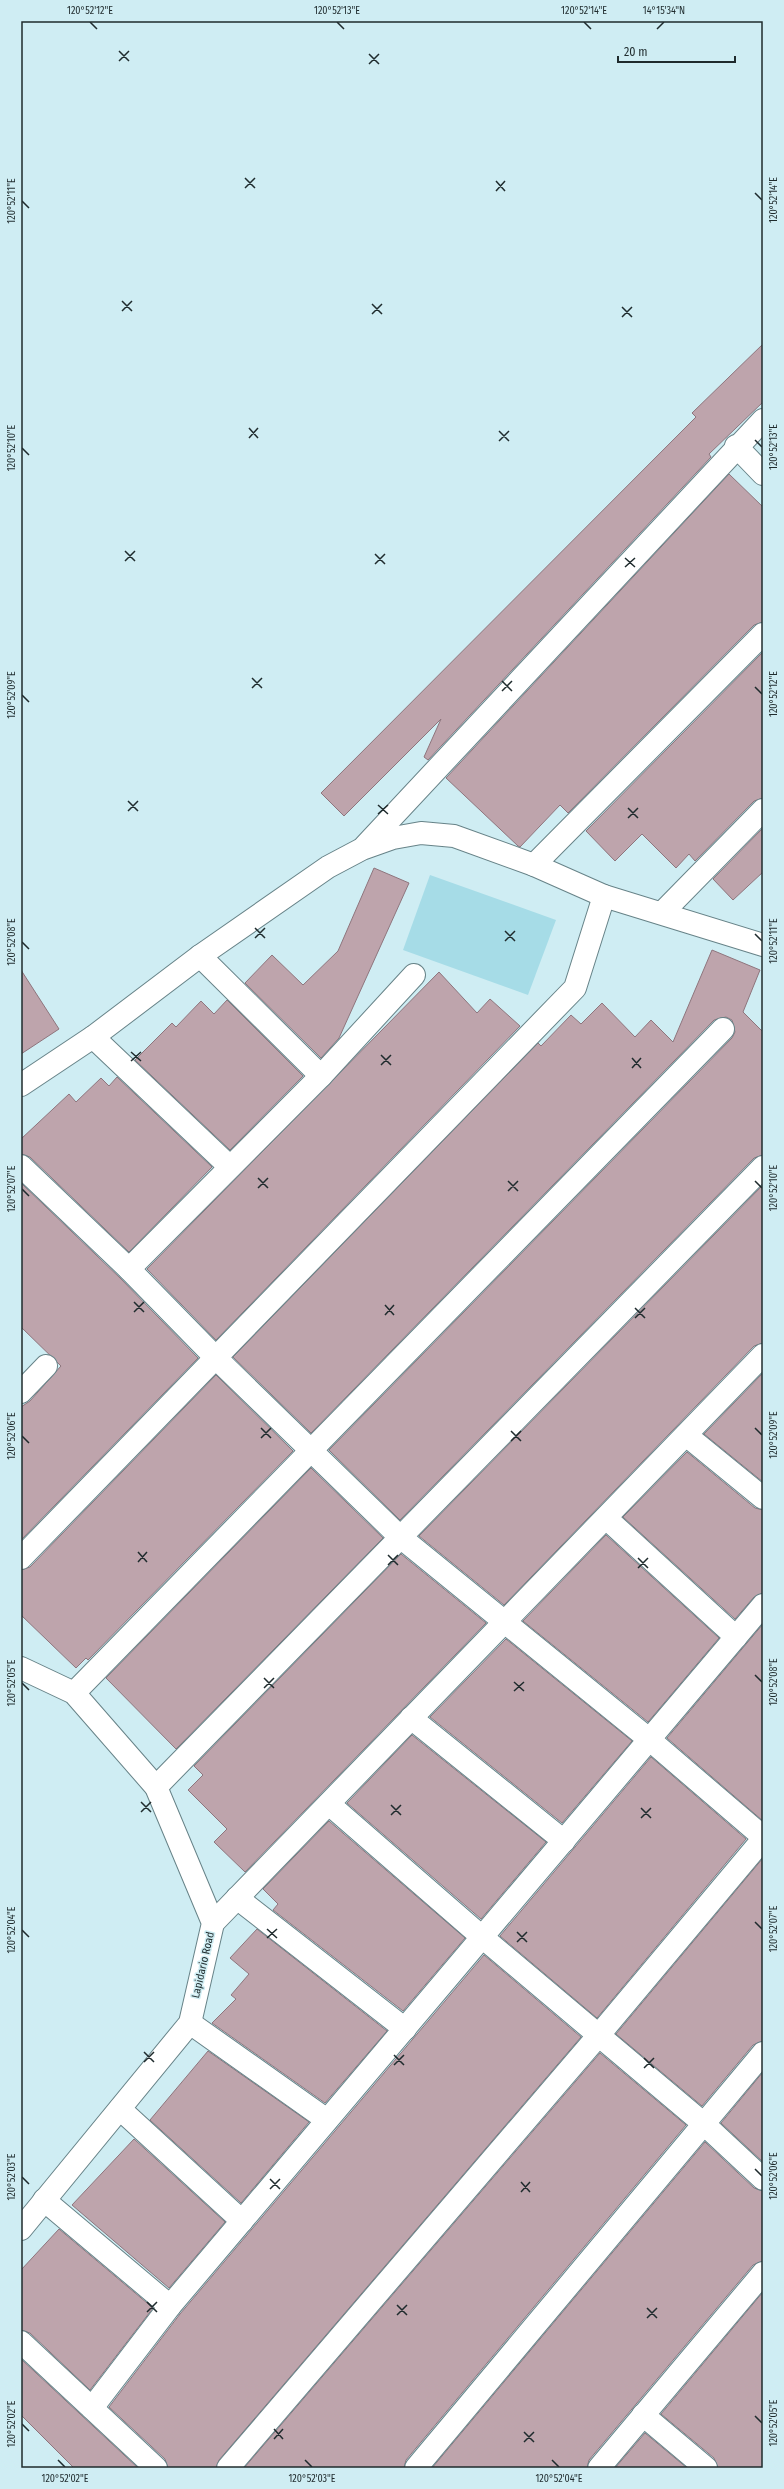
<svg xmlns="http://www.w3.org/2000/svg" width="784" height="2489" font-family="'Fira Sans Condensed',sans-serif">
<rect width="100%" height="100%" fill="#cfedf3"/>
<polygon fill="#a6dce7" points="430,875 556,920 528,995 403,950"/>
<g fill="#bea4ac" stroke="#8e757d">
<polygon points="763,344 763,402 709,454 711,457 428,760 424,757 441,719 344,816 321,793 696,417 692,413"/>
<polygon points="729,474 763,507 763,622 754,625 568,813 560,805 520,847 518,846 446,778"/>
<polygon points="763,652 763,798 754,801 695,861 689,854 676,868 642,834 615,861 586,831"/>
<polygon points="763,828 763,872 733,900 713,879"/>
<polygon points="374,868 409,883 339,1038 321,1058 245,983 272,955 303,985 338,951"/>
<polygon points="712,950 760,970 743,1012 763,1032 763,1155 754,1158 400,1520 329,1450 732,1038 735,1032 732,1020 726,1017 714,1020 311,1433 233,1357 538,1043 541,1046 571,1015 581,1024 602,1003 635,1037 651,1020 673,1042"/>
<polygon points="21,970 59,1029 21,1054"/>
<polygon points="439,972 477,1013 490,999 520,1026 216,1340 147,1269"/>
<polygon points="227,1000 303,1076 230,1150 135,1060 172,1023 176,1027 201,1001 214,1014"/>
<polygon points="117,1077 212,1167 129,1252 30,1157 21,1154 21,1139 69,1094 76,1102 101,1078 109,1086"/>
<polygon points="21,1183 120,1278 198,1358 21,1540 21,1407 30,1401 61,1366 21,1327"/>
<polygon points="763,1185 763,1343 754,1346 504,1605 419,1536"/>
<polygon points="763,1373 763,1482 704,1434"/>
<polygon points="216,1375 293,1451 88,1660 86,1658 76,1668 21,1615 21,1570 30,1567"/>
<polygon points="687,1452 755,1508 763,1510 763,1593 754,1597 735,1619 623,1517"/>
<polygon points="311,1468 383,1538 176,1749 106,1678"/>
<polygon points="606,1535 719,1638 648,1722 523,1621"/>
<polygon points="401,1554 486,1623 245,1872 214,1842 227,1829 188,1790 203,1775 194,1766"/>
<polygon points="763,1624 763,1821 667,1738"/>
<polygon points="506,1639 632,1741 562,1823 430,1717"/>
<polygon points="412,1735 546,1842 481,1919 347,1803"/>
<polygon points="651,1757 746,1839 597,2018 500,1936"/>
<polygon points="329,1821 465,1938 403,2011 273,1910 278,1904 263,1889"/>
<polygon points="763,1858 763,2041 753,2045 702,2106 616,2034"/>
<polygon points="257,1929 387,2031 325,2103 212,2023 236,1999 231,1995 249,1974 230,1958"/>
<polygon points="484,1955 581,2037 219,2460 216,2468 168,2468 165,2459 109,2407 180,2314"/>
<polygon points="208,2051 309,2122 241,2203 150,2120"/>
<polygon points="600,2053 686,2125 406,2460 404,2468 244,2468"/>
<polygon points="763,2072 763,2162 721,2123"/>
<polygon points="134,2139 225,2222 169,2288 72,2205"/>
<polygon points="705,2142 754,2188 763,2191 763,2261 753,2265 589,2460 587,2468 432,2468"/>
<polygon points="59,2229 153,2308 90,2390 30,2333 21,2330 21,2270"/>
<polygon points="763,2292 763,2468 718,2468 714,2458 661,2414"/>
<polygon points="21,2359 138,2468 74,2468 21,2415"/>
<polygon points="645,2433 687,2468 615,2468"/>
</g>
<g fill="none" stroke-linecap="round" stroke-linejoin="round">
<g stroke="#678388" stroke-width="24">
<g id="minor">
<polyline points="736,446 763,474"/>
<polyline points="365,846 763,420"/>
<polyline points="534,865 763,634"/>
<polyline points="662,913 763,810"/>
<polyline points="200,956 321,1076"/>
<polyline points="93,1037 230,1167"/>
<polyline points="21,1085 93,1037 200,956 328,867 362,849 393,838 421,833 454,836 534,865 604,896 763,945"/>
<polyline points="21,1166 129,1269 217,1359 399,1536 650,1740 763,1837"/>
<polyline points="129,1269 321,1076 414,975"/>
<polyline points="21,1392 46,1366"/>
<polyline points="686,1435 763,1498"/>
<polyline points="606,1518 736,1637"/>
<polyline points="21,1558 575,988 604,896"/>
<polyline points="21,1668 74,1693 156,1787 213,1923 190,2023 21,2229"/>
<polyline points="74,1693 723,1029"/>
<polyline points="411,1718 564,1841"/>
<polyline points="156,1787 763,1167"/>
<polyline points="329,1804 482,1937 704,2124 763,2179"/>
<polyline points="237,1898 405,2029"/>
<polyline points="213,1923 763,1355"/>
<polyline points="190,2023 327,2120"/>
<polyline points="120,2109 242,2221"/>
<polyline points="44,2200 170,2306"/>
<polyline points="21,2342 156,2468"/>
<polyline points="92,2408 170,2306 763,1605"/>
<polyline points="643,2415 706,2468"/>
<polyline points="228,2468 598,2036 763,1839"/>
<polyline points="416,2468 763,2053"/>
<polyline points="599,2468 763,2273"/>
</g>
</g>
<use href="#minor" stroke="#fff" stroke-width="22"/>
</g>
<path fill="none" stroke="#1f2b2d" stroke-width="1.5" d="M90,22L97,29M337,22L344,29M584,22L591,29M657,29L664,22M119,51L129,61M369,54L379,64M119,61L129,51M369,64L379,54M245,178L255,188M496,181L505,191M245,188L255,178M496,191L505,181M755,193L762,200M22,201L29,208M122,301L132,311M372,304L382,314M622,307L632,317M122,311L132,301M372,314L382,304M622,317L632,307M249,428L258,438M499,431L509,441M249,438L258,428M755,440L762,447M499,441L509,431M22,448L29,455M125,551L135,561M375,554L385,564M625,558L635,567M125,561L135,551M375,564L385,554M625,567L635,558M252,678L262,688M502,681L512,691M755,687L762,694M252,688L262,678M502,691L512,681M22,695L29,702M128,801L138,811M378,805L388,814M628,808L638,818M128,811L138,801M378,814L388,805M628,818L638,808M255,928L265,938M505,931L515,941M755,934L762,941M255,938L265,928M505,941L515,931M22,942L29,949M131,1052L141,1061M381,1055L391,1065M632,1058L641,1068M131,1061L141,1052M381,1065L391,1055M632,1068L641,1058M258,1178L268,1188M508,1181L518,1191M755,1181L762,1188M258,1188L268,1178M22,1189L29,1196M508,1191L518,1181M134,1302L144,1312M385,1305L394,1315M635,1308L645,1318M134,1312L144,1302M385,1315L394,1305M635,1318L645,1308M261,1428L271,1438M755,1428L762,1435M511,1431L521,1441M22,1436L29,1443M261,1438L271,1428M511,1441L521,1431M138,1552L147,1562M388,1555L398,1565M638,1558L648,1568M138,1562L147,1552M388,1565L398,1555M638,1568L648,1558M755,1675L762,1682M264,1678L274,1688M514,1682L524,1691M22,1683L29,1690M264,1688L274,1678M514,1691L524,1682M141,1802L151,1812M391,1805L401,1815M641,1808L651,1818M141,1812L151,1802M391,1815L401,1805M641,1818L651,1808M755,1922L762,1929M267,1929L277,1938M22,1930L29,1937M517,1932L527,1942M267,1938L277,1929M517,1942L527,1932M144,2052L154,2062M394,2055L404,2065M644,2058L654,2068M144,2062L154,2052M394,2065L404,2055M644,2068L654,2058M755,2169L762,2176M22,2177L29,2184M270,2179L280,2189M521,2182L530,2192M270,2189L280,2179M521,2192L530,2182M147,2302L157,2312M397,2305L407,2315M647,2308L657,2318M147,2312L157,2302M397,2315L407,2305M647,2318L657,2308M755,2416L762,2423M22,2424L29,2431M274,2429L283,2439M524,2432L534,2442M274,2439L283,2429M524,2442L534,2432M58,2460L65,2467M305,2460L312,2467M552,2460L559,2467"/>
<g text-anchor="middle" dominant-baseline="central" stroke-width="3" stroke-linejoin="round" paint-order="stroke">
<g font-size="11" fill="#1f2b2d" stroke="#cfedf3">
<text transform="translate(203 1965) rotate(-77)">Lapidario Road</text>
</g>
</g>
<rect width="784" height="2489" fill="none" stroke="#cfedf3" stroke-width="44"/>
<path d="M618 56v6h117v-6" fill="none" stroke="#1f2b2d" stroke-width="2"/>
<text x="624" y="56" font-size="12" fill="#1f2b2d" stroke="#cfedf3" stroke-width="3" paint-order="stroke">20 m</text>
<rect x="22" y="22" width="740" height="2445" fill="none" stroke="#1f2b2d" stroke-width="1.5"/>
<g font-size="10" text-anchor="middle" fill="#1f2b2d">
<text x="90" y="14">120°52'12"E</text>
<text x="337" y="14">120°52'13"E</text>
<text x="584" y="14">120°52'14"E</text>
<text x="664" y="14">14°15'34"N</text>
<text transform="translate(773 200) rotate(-90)" y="4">120°52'14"E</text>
<text transform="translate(11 201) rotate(-90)" y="4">120°52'11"E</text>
<text transform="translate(773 447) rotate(-90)" y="4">120°52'13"E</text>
<text transform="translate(11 448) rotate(-90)" y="4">120°52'10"E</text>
<text transform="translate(773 694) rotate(-90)" y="4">120°52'12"E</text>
<text transform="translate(11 695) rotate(-90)" y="4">120°52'09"E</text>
<text transform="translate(773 941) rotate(-90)" y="4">120°52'11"E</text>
<text transform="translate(11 942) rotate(-90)" y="4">120°52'08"E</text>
<text transform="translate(773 1188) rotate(-90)" y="4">120°52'10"E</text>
<text transform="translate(11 1189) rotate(-90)" y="4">120°52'07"E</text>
<text transform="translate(773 1435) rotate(-90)" y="4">120°52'09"E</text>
<text transform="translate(11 1436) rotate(-90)" y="4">120°52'06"E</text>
<text transform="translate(773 1682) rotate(-90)" y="4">120°52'08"E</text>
<text transform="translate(11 1683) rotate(-90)" y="4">120°52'05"E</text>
<text transform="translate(773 1929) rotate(-90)" y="4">120°52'07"E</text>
<text transform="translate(11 1930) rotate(-90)" y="4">120°52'04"E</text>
<text transform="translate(773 2176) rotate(-90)" y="4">120°52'06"E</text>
<text transform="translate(11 2177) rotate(-90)" y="4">120°52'03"E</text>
<text transform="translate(773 2423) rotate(-90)" y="4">120°52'05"E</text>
<text transform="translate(11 2424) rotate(-90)" y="4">120°52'02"E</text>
<text x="65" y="2482">120°52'02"E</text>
<text x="312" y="2482">120°52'03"E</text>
<text x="559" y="2482">120°52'04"E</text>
</g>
</svg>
